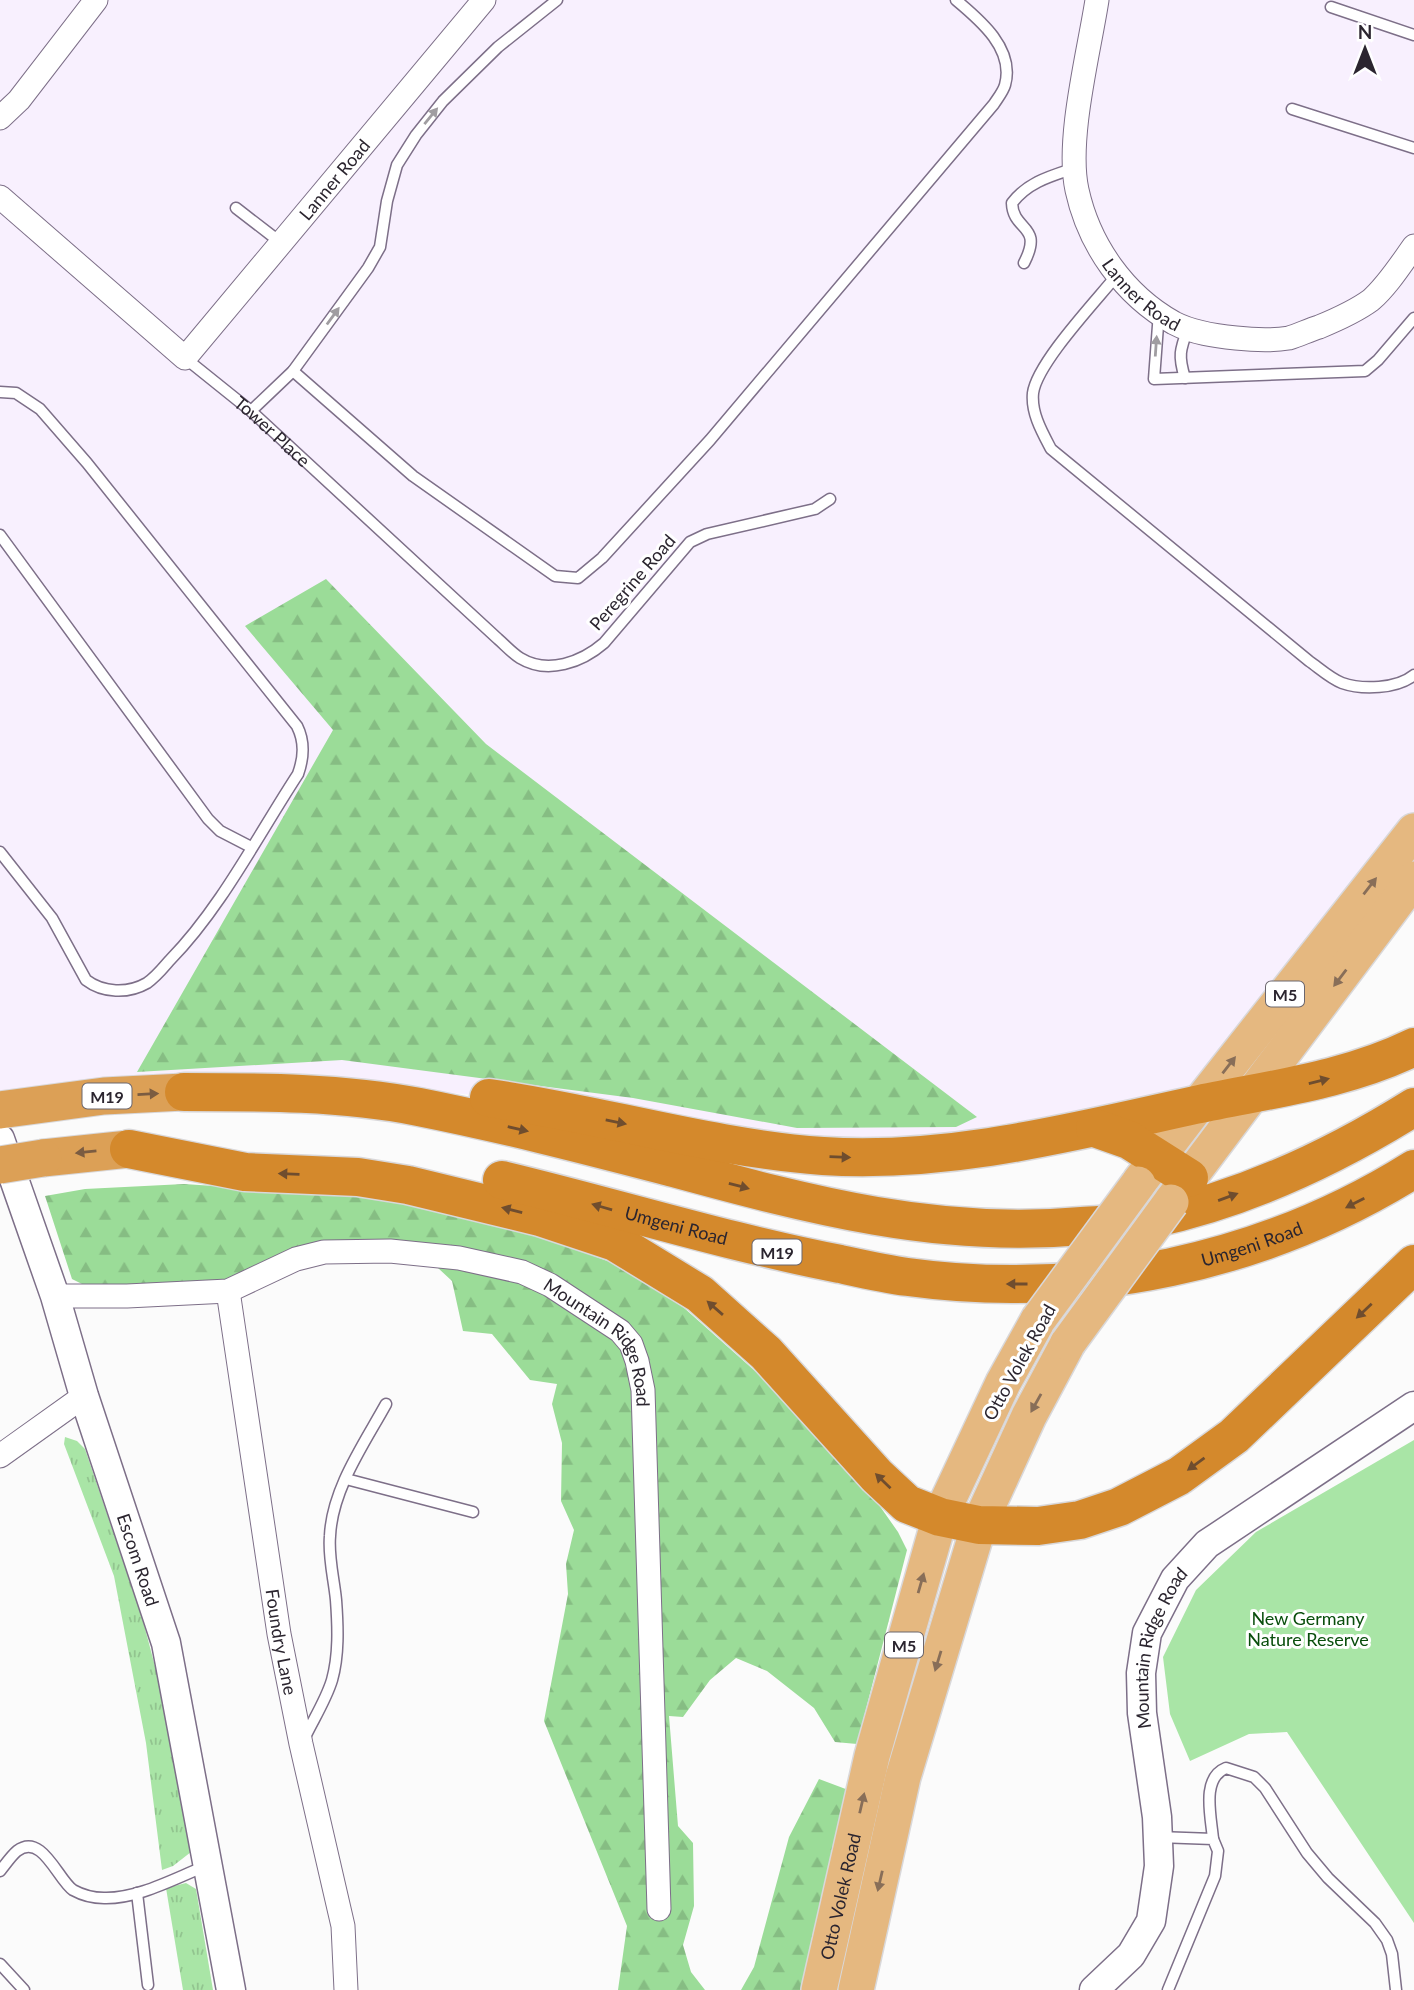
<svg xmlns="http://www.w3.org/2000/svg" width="1414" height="1990" font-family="Lato,sans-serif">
<defs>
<pattern id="grass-tufts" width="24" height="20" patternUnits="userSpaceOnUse" patternTransform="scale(1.75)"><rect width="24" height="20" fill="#a9e5a6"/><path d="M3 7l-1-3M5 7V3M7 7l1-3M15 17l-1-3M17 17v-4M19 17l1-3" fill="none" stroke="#92c48f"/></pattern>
<pattern id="forest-firs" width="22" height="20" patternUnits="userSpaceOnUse" patternTransform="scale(1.75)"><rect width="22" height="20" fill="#9bdc98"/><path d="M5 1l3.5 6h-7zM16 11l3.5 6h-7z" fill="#86bd83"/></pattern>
</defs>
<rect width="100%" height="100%" fill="#fbfbfb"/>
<polygon fill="#f8f0fe" points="0,0 1414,0 1414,861 1396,850 1197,1104 862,1155 521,1099 345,1084 0,1108"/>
<g fill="url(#grass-tufts)">
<polygon points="65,1437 77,1441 85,1449 142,1617 157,1674 191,1852 173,1866 162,1870 146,1743 114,1576 64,1444"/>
<polygon points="186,1883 196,1889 213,1990 183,1990 166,1888"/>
</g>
<g fill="url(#forest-firs)">
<polygon points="326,579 486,744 977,1117 956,1127 797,1128 633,1098 342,1060 137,1072 333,730 245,626"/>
<polygon points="184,1184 368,1196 529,1232 613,1263 683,1307 799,1410 865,1485 898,1532 907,1550 857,1744 835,1742 814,1708 767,1671 736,1658 710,1680 683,1717 669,1716 678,1826 693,1843 694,1906 683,1945 691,1972 705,1990 618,1990 627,1926 544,1721 568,1594 566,1564 574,1530 561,1501 562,1443 552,1404 557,1384 530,1380 492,1334 463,1331 452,1281 424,1255 324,1252 250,1282 127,1296 82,1284 72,1279 45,1196 85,1189"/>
<polygon points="819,1779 851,1791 805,1990 741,1990 754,1967 789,1837"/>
</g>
<polygon fill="#a9e5a6" points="1414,1440 1414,1923 1287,1732 1249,1734 1190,1761 1170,1714 1163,1657 1196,1590 1256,1532"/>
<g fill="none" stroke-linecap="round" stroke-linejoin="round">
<g stroke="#7d6f88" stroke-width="13">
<g id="service">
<polyline points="1331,7 1414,35"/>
<polyline points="1292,109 1414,148"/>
<polyline points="236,208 280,242"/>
<path d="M1024,263C1044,224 1013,232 1012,203C1028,182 1051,176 1075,168"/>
<path d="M1117,275C1096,301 1037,363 1033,393C1031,413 1042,432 1051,449L1309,661C1319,668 1331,679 1342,683C1362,690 1397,689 1414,675"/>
<polyline points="1159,312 1154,379 1365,371 1378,360 1414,318"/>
<path id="s1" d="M185,358L251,411L498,639C505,645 512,653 520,658C548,675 582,662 604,643L690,542L707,534L815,509L830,499"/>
<path d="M293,371L413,476L555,576L578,578L602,558L710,440L994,104C997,99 1003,92 1005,85C1015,49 980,20 956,0"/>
<path d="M1185,378C1178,356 1180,350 1188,328"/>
<path d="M0,392L16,393L40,409L87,463L297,726C305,742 304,757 298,774C258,835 221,908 170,960C163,968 156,977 147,983C128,994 103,993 86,980L52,918L0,852"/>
<polyline points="251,411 293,371 368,268 380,247 387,201 397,165 416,135 443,101 498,47 557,0"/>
<polyline points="0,535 208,819 220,831 251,847"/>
<polyline points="346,1479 473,1512"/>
<path d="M304,1739C313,1720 326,1700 332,1680C339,1655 338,1627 336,1600C334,1579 328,1557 330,1536C332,1489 364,1444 386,1404"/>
<polyline points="1158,1837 1213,1839 1218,1851 1215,1876 1168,1990"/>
<path d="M1213,1839C1211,1816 1201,1778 1226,1768L1254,1777L1265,1788L1307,1853L1328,1878L1375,1923L1387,1940L1392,1954L1396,1990"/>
<path d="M0,1871C5,1865 11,1856 17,1851C42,1832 58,1880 73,1890C82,1895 94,1898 104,1898C138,1899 175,1878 206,1866"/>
<polyline points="137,1893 148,1985"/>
<polyline points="0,1964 24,1990"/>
</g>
</g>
<g stroke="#7d6f88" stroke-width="25">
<g id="minor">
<path id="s2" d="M1097,0C1089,52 1066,140 1077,190C1089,245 1124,295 1174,323C1193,333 1216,336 1236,338C1254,340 1271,341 1289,338C1299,335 1309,330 1319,327C1336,320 1356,311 1371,300C1388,285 1401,264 1414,246"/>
<polyline points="0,118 19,100 96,0"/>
<path id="s3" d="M0,197L185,358L484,0"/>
<path id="s4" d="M228,1291L279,1634L301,1744L343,1926L346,1990"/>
<path id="s5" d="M55,1296H127L228,1291L296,1259L324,1252L390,1251L459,1258L522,1272L550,1285L620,1331L631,1344L637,1361L643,1390L659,1909"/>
<polyline points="0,1456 84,1396"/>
</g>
</g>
<g stroke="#7d6f88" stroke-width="31">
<g id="tertiary">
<path id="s6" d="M0,1139L55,1296L84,1396L166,1643L231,1990"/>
<path id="s7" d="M1094,1990L1131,1955L1151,1921L1159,1866L1157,1817L1142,1713L1141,1673L1147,1633L1175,1579L1207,1544L1414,1406"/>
</g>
</g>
<g stroke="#d9d8da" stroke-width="38">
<g id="primary">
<polyline points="1140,1181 1198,1105 1414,831"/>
<polyline points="1171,1202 1414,879"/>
<path id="s8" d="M819,1990L872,1756L940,1517L1003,1383L1038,1320"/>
<polyline points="856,1990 903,1777 979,1525 1029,1416 1068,1343"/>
</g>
</g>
<g stroke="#d9d8da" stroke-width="39">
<g id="trunk">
<polyline points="0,1110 104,1096 184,1092"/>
<polyline points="43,1158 129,1149"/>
</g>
</g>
<g stroke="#d9d8da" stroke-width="41">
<g id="motorway">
<path d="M184,1092C262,1092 342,1092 419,1107C505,1124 589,1146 674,1168C810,1205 938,1239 1082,1226C1105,1224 1129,1224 1151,1219C1245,1199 1334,1157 1414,1107"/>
<path d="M489,1098C601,1114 710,1148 823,1156C950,1164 1072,1132 1195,1105C1270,1089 1344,1081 1414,1047"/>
<polyline points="1095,1128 1129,1140 1189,1178"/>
<polyline points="129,1149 245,1172 358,1177 408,1185 540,1217 615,1242 700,1294 766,1353 877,1476 907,1504 940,1517 979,1525 1038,1526 1080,1520 1119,1507 1179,1476 1234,1436 1414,1264"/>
<path id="s9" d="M502,1180C615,1207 726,1242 840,1264C863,1269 885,1274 908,1277C1083,1301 1264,1263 1414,1169"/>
</g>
</g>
<use href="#service" stroke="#fff" stroke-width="10"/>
<use href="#minor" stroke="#fff" stroke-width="23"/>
<use href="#tertiary" stroke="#fff" stroke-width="28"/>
<use href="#primary" stroke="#e5b880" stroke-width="35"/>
<use href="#trunk" stroke="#dca056" stroke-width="37"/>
<use href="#motorway" stroke="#d4892c" stroke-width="38"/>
<g stroke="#d9d8da" stroke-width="38" stroke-linecap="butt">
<g id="primary-bridge">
<polyline points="1038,1320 1138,1184"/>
<polyline points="1068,1343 1171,1202"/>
</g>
</g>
<g stroke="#d9d8da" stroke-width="39" stroke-linecap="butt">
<polyline id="trunk-bridge" points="0,1165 43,1158"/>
</g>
<use href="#primary-bridge" stroke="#e5b880" stroke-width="35"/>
<use href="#trunk-bridge" stroke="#dca056" stroke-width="37"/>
</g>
<defs><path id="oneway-solid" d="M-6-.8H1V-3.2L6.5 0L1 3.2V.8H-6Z" transform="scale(1.75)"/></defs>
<g fill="#a09da1">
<use href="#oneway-solid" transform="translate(431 116) rotate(-51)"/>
<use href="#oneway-solid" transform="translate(333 316) rotate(-54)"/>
<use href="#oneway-solid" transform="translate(1156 346) rotate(-86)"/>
</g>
<g fill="#886e58">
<use href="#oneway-solid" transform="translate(1370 886) rotate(-52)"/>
<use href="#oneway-solid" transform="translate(1340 978) rotate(127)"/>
<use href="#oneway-solid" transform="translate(1229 1065) rotate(-52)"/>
<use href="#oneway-solid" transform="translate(1036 1403) rotate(119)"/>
<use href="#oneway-solid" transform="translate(921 1583) rotate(-74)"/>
<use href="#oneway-solid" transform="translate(938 1661) rotate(107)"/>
<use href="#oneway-solid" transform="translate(862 1803) rotate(-77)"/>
<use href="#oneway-solid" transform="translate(880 1881) rotate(103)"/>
</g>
<g fill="#6f4d2e">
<use href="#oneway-solid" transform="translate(1319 1081) rotate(-14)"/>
<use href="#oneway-solid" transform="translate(616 1122) rotate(11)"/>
<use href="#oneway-solid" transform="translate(518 1129) rotate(13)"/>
<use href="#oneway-solid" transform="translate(840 1157) rotate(2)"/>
<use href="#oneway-solid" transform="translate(289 1174) rotate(-178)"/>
<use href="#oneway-solid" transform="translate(739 1186) rotate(15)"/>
<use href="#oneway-solid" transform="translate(1228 1197) rotate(-20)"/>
<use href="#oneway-solid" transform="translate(1355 1203) rotate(153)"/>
<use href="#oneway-solid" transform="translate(602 1207) rotate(-164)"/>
<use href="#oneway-solid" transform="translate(512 1210) rotate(-166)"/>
<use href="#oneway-solid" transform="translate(1017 1284) rotate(180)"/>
<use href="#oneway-solid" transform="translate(715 1308) rotate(-139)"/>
<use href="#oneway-solid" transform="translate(1364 1311) rotate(137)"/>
<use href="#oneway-solid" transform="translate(1196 1464) rotate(144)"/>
<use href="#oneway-solid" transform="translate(883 1481) rotate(-136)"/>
</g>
<g fill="#7b5c41">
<use href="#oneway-solid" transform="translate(148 1094) rotate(-3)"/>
<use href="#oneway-solid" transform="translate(86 1152) rotate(174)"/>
</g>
<g text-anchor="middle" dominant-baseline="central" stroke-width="6" stroke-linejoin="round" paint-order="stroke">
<g fill="#fff" stroke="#6b666d" stroke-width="2">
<rect x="1266" y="981.5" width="38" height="25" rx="5"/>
<rect x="82.5" y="1083.5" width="49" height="25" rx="5"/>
<rect x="752.5" y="1239.5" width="49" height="25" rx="5"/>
<rect x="885" y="1632.5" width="38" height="25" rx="5"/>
</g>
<g font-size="16" font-weight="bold" fill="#2b252f">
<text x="1285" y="994">M5</text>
<text x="107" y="1096">M19</text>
<text x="777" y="1252">M19</text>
<text x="904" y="1645">M5</text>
</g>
<g font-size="18" fill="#2b252f" stroke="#fff">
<text stroke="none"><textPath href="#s3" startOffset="478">Lanner Road</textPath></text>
<text stroke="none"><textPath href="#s2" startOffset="318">Lanner Road</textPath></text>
<text stroke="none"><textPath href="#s1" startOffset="114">Tower Place</textPath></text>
<text transform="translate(632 582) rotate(-49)">Peregrine Road</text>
<text stroke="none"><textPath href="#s9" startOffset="180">Umgeni Road</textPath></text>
<text stroke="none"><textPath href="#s9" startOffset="766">Umgeni Road</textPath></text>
<text stroke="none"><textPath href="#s5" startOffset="588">Mountain Ridge Road</textPath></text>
<text transform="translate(1019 1362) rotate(-61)">Otto Volek Road</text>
<text stroke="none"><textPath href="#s6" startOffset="443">Escom Road</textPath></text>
<text stroke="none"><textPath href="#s4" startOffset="355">Foundry Lane</textPath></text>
<text stroke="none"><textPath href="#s7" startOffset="369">Mountain Ridge Road</textPath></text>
<text stroke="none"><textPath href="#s8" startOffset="96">Otto Volek Road</textPath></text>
</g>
<g font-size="18" fill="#094e0c" stroke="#fff">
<text x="1308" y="1618">New Germany<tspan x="1308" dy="21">Nature Reserve</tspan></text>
</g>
</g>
<g transform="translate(1365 49)" stroke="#ffffff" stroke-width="5" paint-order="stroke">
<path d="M0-5L12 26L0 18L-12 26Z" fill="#2b252f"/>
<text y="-10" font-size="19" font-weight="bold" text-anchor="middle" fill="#2b252f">N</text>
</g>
</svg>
